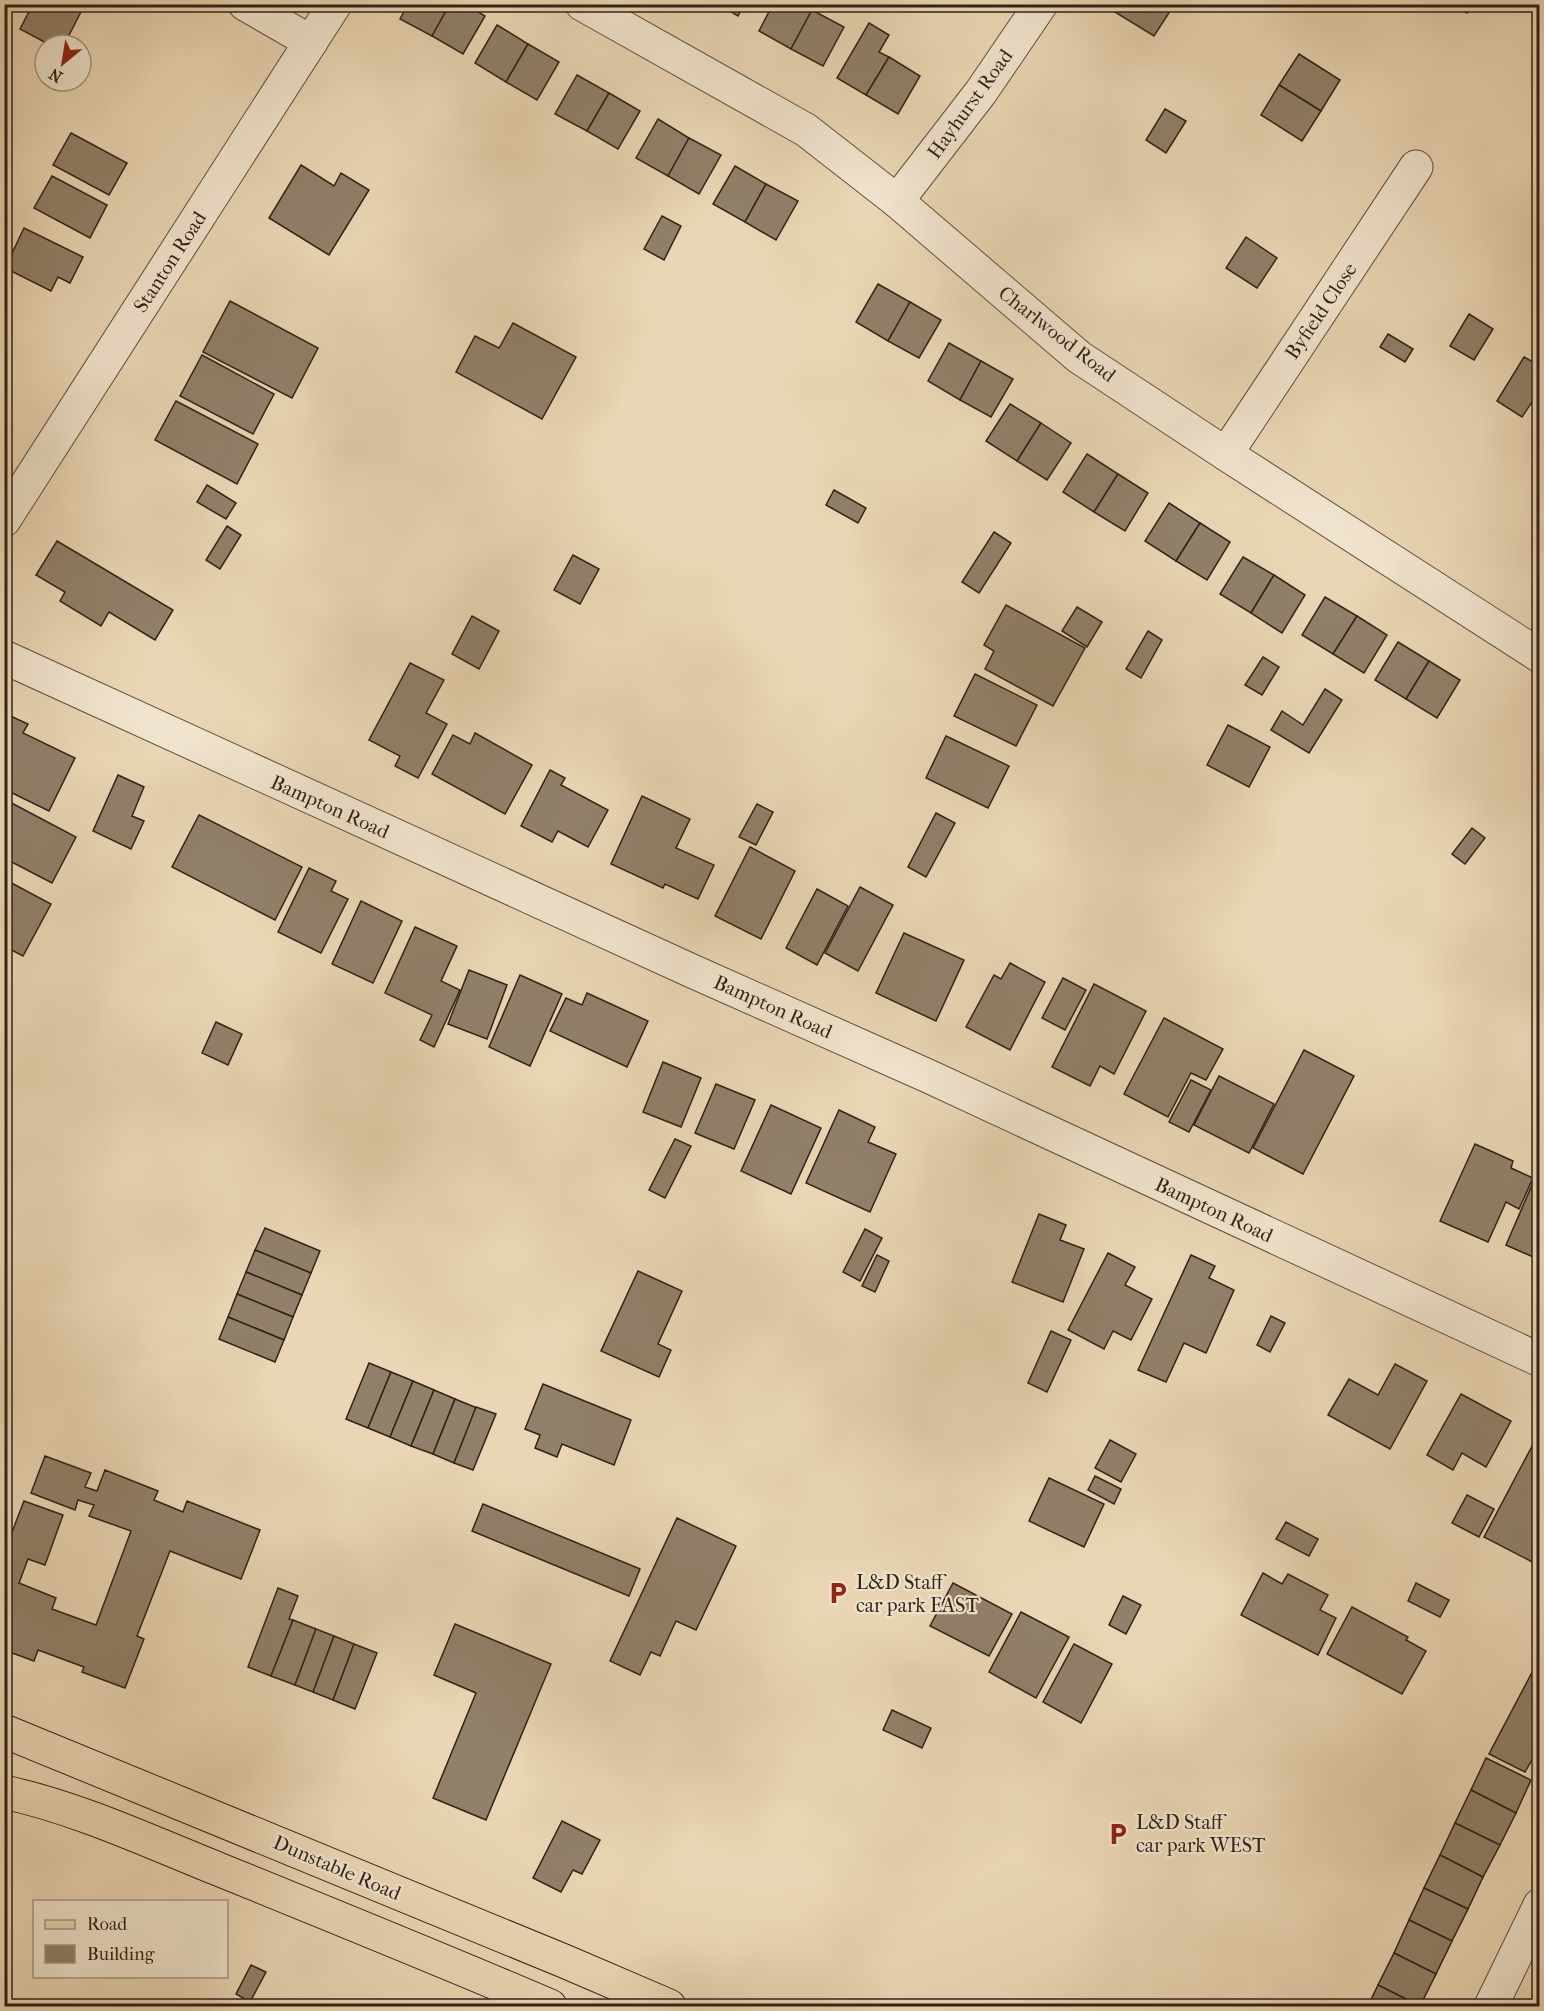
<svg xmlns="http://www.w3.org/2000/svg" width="1544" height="2011" font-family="'IM FELL French Canon',serif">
<rect width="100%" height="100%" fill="#ead6b4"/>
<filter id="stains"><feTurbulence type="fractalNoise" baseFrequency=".00333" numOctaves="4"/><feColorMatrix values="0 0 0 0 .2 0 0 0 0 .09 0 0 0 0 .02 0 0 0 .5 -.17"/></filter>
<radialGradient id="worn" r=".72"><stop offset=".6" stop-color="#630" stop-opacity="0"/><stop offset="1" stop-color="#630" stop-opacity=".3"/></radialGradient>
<g fill="#91806a" stroke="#302219" stroke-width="1.5">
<polygon points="33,4 85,4 64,45 50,45 20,29"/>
<polygon points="408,4 450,4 432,36 400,19"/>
<polygon points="450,4 465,4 485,16 463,54 432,36"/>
<polygon points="718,4 744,4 738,16"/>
<polygon points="773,4 802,4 812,10 791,49 759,31"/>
<polygon points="1113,4 1174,4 1174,5 1154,36 1110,9"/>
<polygon points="1448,4 1471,4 1467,13"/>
<polygon points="812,10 844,27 823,66 791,49"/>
<polygon points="869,23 889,35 879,52 889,57 866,95 837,78"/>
<polygon points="497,25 528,44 506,82 475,63"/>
<polygon points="528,44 559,62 537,100 506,82"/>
<polygon points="1299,54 1340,80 1321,111 1279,85"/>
<polygon points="889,57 920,76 898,114 866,95"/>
<polygon points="577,75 609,93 587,131 555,114"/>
<polygon points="1279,85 1321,111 1302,141 1261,115"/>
<polygon points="609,93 640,111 618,149 587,131"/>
<polygon points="1165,109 1186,121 1166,153 1146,140"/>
<polygon points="658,119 689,138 668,176 636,158"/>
<polygon points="71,133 127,163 109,195 53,165"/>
<polygon points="689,138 721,155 699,194 668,176"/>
<polygon points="301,165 334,186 341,173 369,190 329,255 269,218"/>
<polygon points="735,166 766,184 745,222 713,204"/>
<polygon points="52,176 107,205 90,238 34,208"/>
<polygon points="766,184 798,201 776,240 745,222"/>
<polygon points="662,216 681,226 664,260 644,249"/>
<polygon points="24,228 83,257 70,283 58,277 51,291 5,268"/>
<polygon points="1246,237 1277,258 1257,288 1226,268"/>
<polygon points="878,284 910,302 888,341 856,322"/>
<polygon points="230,301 318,348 292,398 203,352"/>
<polygon points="910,302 941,320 919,358 888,341"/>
<polygon points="1469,314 1493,329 1474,360 1450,346"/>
<polygon points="513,323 576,357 542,419 456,372 475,336 499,348"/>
<polygon points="1388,334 1413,349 1405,362 1380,347"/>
<polygon points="949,343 981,361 960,400 928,381"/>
<polygon points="202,355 274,394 253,434 180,396"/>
<polygon points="1524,357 1540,366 1540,390 1522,417 1497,401"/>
<polygon points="981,361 1013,379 991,417 960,400"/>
<polygon points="176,401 258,444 237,484 155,440"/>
<polygon points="1010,404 1041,423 1017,461 986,441"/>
<polygon points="1041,423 1071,443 1047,480 1017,461"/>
<polygon points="1087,454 1118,474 1094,512 1063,492"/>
<polygon points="1118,474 1148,493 1125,531 1094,512"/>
<polygon points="207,485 236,503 226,519 197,502"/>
<polygon points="834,490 866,508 858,523 826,505"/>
<polygon points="1169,503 1200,523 1176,561 1145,541"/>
<polygon points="1200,523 1230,542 1207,580 1176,561"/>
<polygon points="227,526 241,535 220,569 206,560"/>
<polygon points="994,532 1011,543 979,593 962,582"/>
<polygon points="57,541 173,610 155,640 109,612 101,626 60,601 65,592 36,575"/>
<polygon points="573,555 599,569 580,604 554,590"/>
<polygon points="1243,557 1274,575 1251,613 1220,594"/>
<polygon points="1274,575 1305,595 1282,633 1251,613"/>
<polygon points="1325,597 1357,616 1333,654 1302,635"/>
<polygon points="1006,605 1085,648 1053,706 985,669 994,651 984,645"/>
<polygon points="1077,607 1102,622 1087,647 1062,631"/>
<polygon points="472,616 499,631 479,669 452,654"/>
<polygon points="1357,616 1387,635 1364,673 1333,654"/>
<polygon points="1148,631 1162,640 1141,678 1126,669"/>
<polygon points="1398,642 1429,661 1406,699 1375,680"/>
<polygon points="1263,657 1279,667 1262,695 1245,685"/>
<polygon points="1429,661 1460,680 1437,718 1406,699"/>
<polygon points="410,663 444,680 426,713 447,724 418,778 395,766 400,756 369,740"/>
<polygon points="975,674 1037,705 1016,746 954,716"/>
<polygon points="1325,689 1342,700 1309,753 1271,730 1282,711 1303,725"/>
<polygon points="4,713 28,724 23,733 75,758 49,811 4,789"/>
<polygon points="1228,725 1270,747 1249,787 1207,765"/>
<polygon points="475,733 532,765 505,814 432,774 453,735 470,744"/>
<polygon points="946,736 1009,766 988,808 926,778"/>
<polygon points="550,770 565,778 561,785 608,810 588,847 558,831 552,842 521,826"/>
<polygon points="118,775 144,787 132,816 144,821 131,849 93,831"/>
<polygon points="642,796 690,819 676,848 714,865 698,899 665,884 663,888 611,864"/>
<polygon points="4,799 76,837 52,883 4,858"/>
<polygon points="757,804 773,812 756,845 739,837"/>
<polygon points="936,813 955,823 926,877 908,867"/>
<polygon points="199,815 302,867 275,920 172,867"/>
<polygon points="1472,828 1485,838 1465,864 1452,854"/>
<polygon points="750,847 795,871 761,939 715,916"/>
<polygon points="309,868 336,881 331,891 348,899 321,953 278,932"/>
<polygon points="4,879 51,904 23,956 4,946"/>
<polygon points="860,887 893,905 858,971 825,953"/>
<polygon points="817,889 848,906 817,965 786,948"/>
<polygon points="361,901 402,921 373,983 332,964"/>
<polygon points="415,927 457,946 441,981 460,990 434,1047 420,1040 432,1015 385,993"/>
<polygon points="904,933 964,960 936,1021 876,993"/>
<polygon points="1010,963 1045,982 1010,1050 966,1027 994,975 1001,979"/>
<polygon points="469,970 507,985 487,1039 448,1024"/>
<polygon points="520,975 562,994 530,1066 489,1047"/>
<polygon points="1063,978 1086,990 1065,1030 1042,1018"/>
<polygon points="1094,984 1146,1011 1114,1074 1100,1066 1090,1086 1052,1067"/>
<polygon points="587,993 648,1021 627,1067 550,1031 566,998 582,1005"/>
<polygon points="1164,1018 1223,1049 1206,1080 1191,1073 1168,1117 1124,1094"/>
<polygon points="216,1022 242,1034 228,1065 202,1053"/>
<polygon points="1304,1050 1354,1076 1303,1174 1253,1148"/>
<polygon points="663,1062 701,1078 681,1127 643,1112"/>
<polygon points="1219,1076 1274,1104 1249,1153 1194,1125"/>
<polygon points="1191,1080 1211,1090 1189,1132 1169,1122"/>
<polygon points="716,1084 755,1100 734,1149 695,1133"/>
<polygon points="771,1105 821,1128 791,1194 741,1171"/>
<polygon points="839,1110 875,1127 868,1142 896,1154 870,1212 806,1183"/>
<polygon points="675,1139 691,1146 665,1198 649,1190"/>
<polygon points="1475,1144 1513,1161 1511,1168 1533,1178 1519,1209 1506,1202 1488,1242 1440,1221"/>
<polygon points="1538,1171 1540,1171 1540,1260 1506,1245"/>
<polygon points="1039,1214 1066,1225 1060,1240 1084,1249 1063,1302 1012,1282"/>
<polygon points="265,1228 320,1251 311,1273 255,1250"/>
<polygon points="865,1229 882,1238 860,1281 843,1272"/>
<polygon points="255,1250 311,1273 302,1295 246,1272"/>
<polygon points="1108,1253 1135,1267 1125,1285 1152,1299 1131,1340 1113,1331 1104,1349 1068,1330"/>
<polygon points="877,1255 889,1261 875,1292 862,1286"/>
<polygon points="1191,1255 1215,1266 1209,1278 1234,1290 1206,1353 1184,1343 1166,1382 1138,1370"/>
<polygon points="638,1271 682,1291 658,1344 671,1350 659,1377 601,1351"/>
<polygon points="246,1272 302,1295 293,1317 237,1294"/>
<polygon points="237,1294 293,1317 284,1340 228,1317"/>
<polygon points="1271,1316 1285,1323 1270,1352 1257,1345"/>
<polygon points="228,1317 284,1340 275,1362 219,1339"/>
<polygon points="1051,1331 1071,1340 1047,1392 1028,1383"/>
<polygon points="369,1363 391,1372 368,1428 346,1419"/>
<polygon points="1395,1364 1427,1381 1390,1449 1328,1415 1349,1379 1378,1395"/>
<polygon points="391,1372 413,1381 390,1437 368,1428"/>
<polygon points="413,1381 434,1390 411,1446 390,1437"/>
<polygon points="543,1384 631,1420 614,1465 562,1444 557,1457 535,1448 540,1435 525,1429"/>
<polygon points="434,1390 455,1399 433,1454 411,1446"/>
<polygon points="1461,1394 1511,1421 1486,1467 1462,1453 1453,1470 1427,1455"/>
<polygon points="455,1399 477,1408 454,1463 433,1454"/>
<polygon points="476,1407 496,1414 473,1470 454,1463"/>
<polygon points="1540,1431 1540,1566 1484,1537"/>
<polygon points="1110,1440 1136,1454 1121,1482 1095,1468"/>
<polygon points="45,1456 91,1473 85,1487 97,1491 105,1470 158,1491 154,1500 183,1512 187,1501 260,1530 241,1579 170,1551 137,1636 144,1639 125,1688 82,1672 84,1667 38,1650 34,1661 4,1650 4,1567 10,1552 5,1550 24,1501 63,1515 45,1565 28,1559 19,1583 56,1598 52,1609 96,1625 131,1531 89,1516 94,1505 78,1500 75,1510 31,1493"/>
<polygon points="1095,1476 1121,1489 1114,1504 1088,1490"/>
<polygon points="1049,1478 1104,1504 1084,1547 1029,1521"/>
<polygon points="1467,1495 1494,1509 1479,1537 1452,1523"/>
<polygon points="483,1504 640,1569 629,1596 472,1531"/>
<polygon points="677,1518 736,1546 696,1630 676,1621 660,1656 651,1652 640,1675 610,1661"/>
<polygon points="1286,1522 1318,1539 1309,1556 1276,1539"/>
<polygon points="1263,1573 1282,1584 1288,1574 1328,1595 1320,1610 1336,1618 1318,1655 1241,1615"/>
<polygon points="953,1583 1012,1614 989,1656 930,1626"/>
<polygon points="1416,1583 1449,1600 1440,1617 1408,1601"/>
<polygon points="278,1588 298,1596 289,1619 293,1620 271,1676 248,1667"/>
<polygon points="1123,1596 1141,1605 1126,1634 1109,1625"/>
<polygon points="1352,1607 1408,1637 1406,1640 1426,1651 1402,1694 1327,1654"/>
<polygon points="1021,1612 1069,1637 1036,1698 989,1672"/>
<polygon points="293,1620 316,1629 295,1685 271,1676"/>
<polygon points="455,1624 551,1664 486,1820 433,1798 476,1693 434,1675"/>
<polygon points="316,1629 334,1636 313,1692 295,1685"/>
<polygon points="334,1636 354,1644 333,1700 313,1692"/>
<polygon points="354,1644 377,1653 355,1709 333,1700"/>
<polygon points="1074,1644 1112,1664 1081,1723 1043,1702"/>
<polygon points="1537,1663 1540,1664 1540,1746 1525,1772 1489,1754"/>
<polygon points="892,1710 931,1728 922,1748 883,1730"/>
<polygon points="1486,1758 1531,1780 1516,1813 1471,1790"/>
<polygon points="1471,1790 1516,1813 1500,1845 1455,1823"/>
<polygon points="562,1821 600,1840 582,1874 573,1870 561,1892 533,1878"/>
<polygon points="1455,1823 1500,1845 1483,1877 1440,1855"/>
<polygon points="1440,1855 1483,1877 1468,1909 1424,1888"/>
<polygon points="1424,1888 1468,1909 1452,1941 1409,1920"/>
<polygon points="1409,1920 1452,1941 1436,1974 1394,1953"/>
<polygon points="1394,1953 1436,1974 1420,2006 1378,1985"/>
<polygon points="251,1965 266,1972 250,2002 236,1994"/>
<polygon points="1378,1985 1420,2006 1368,2006"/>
</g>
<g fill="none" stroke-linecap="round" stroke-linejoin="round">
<g stroke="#5e4f40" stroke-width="35">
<g id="minor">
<polyline points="245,4 311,42"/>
<polyline points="582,4 806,130 897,201 1079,357 1226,454 1540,656"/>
<polyline points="897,201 981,92 1041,4"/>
<polyline points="1226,454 1416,167"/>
<polyline points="4,520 335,4"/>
<polyline points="4,657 692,971 928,1076 1540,1360"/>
<polyline points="1491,2006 1540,1905"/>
</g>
</g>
<g stroke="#302219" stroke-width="35">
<g id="major">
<polyline points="4,1731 564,1961 669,2006"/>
<path d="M4,1792C78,1808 148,1841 218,1869C329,1914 440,1959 550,2006"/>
</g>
</g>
<use href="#minor" stroke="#f1e4ce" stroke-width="33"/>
<use href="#major" stroke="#ead6b4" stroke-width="33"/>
</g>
<defs>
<g id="parking-bare" transform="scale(1.8)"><path d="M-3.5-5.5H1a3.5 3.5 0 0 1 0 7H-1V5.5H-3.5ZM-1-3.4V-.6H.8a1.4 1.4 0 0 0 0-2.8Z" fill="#8f2418" stroke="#f1e4ce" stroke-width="2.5" paint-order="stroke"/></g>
</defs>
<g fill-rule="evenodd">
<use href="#parking-bare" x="838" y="1593"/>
<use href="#parking-bare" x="1118" y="1834"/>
</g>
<g text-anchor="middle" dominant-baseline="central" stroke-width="4.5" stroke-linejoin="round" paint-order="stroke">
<g font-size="20" fill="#302219" stroke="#f1e4ce">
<text transform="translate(970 104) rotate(-54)">Hayhurst Road</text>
<text transform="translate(170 262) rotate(-57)">Stanton Road</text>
<text transform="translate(1321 311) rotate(-56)">Byfield Close</text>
<text transform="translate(1057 334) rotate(38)">Charlwood Road</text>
<text transform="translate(330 807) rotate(24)">Bampton Road</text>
<text transform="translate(773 1007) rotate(24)">Bampton Road</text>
<text transform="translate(1214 1210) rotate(25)">Bampton Road</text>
<text transform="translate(337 1868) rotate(23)">Dunstable Road</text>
</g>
<g font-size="20" fill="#302219" stroke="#f1e4ce" text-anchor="start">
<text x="856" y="1582">L&amp;D Staff<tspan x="856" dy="23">car park EAST</tspan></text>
<text x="1136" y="1822">L&amp;D Staff<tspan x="1136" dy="23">car park WEST</tspan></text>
</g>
</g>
<rect width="1544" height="2011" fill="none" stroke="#ead6b4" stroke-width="24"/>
<rect x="6" y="6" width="1532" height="1999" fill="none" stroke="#302219" stroke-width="3"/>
<rect x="12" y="12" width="1520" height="1987" fill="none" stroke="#302219" stroke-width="1.5"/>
<rect x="33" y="1900" width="195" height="78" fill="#f1e4ce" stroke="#a49686" stroke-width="1.5"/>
<rect x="45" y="1920" width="30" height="9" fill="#ead6b4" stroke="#a49686" stroke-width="1.5"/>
<text x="87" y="1930" font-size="18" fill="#302219">Road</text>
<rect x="45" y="1945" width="30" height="18" fill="#91806a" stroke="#a49686" stroke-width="1.5"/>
<text x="87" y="1960" font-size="18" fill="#302219">Building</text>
<g transform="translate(63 63) rotate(210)"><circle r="28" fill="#f1e4ce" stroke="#a49686" stroke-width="1.5"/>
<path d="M0-4.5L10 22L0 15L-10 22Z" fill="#8f2418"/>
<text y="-9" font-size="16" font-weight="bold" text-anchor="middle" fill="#302219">N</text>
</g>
<rect width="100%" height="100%" filter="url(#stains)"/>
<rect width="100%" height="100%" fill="url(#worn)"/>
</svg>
